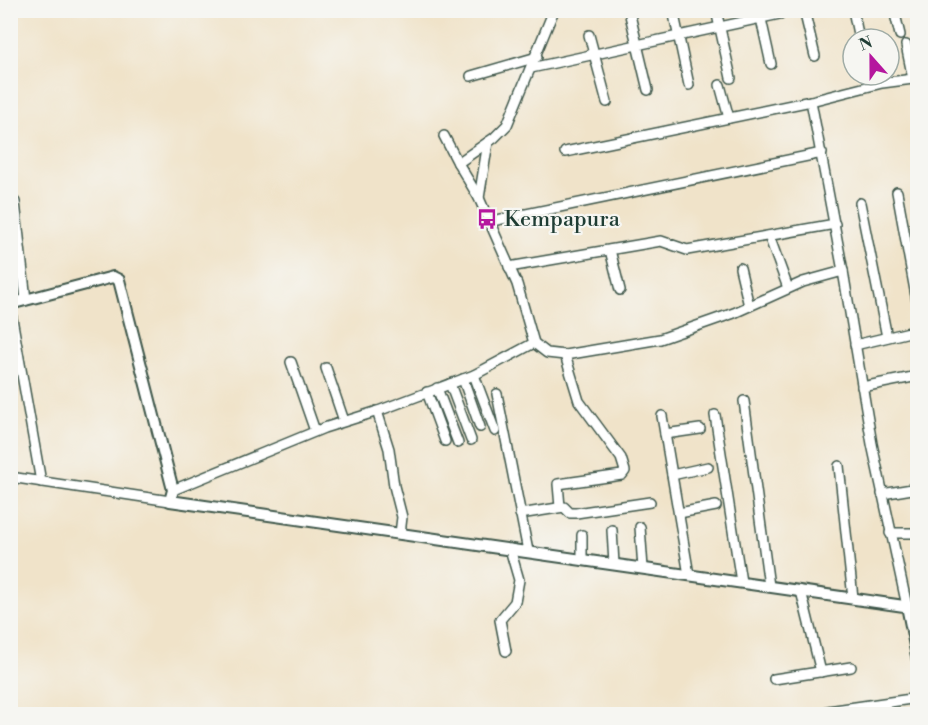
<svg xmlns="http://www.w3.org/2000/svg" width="928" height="725" font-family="'Libre Bodoni',serif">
<rect width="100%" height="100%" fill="#f6f6f2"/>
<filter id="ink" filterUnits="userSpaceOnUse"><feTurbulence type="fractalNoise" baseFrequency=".0167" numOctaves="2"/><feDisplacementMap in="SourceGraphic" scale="12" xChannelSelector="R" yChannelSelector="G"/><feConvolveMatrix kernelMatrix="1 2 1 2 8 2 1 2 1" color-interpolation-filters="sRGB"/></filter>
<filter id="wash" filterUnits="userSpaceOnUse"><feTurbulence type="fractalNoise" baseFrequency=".008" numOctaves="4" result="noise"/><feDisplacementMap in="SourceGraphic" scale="24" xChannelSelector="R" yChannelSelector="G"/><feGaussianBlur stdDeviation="1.35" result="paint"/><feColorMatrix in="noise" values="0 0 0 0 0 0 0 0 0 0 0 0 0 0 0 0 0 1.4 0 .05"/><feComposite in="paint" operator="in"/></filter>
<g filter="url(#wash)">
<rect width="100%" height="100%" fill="#f0e3c9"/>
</g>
<g filter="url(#ink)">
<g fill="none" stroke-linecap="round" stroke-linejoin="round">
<g stroke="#3e564a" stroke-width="12">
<g id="minor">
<polyline points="554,10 507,125 494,138 458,163 479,198 517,284 534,343 547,353 565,355 660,339 734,313 803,282 843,271 872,444 907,606"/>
<polyline points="673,10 689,85"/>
<polyline points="716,10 731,78"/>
<polyline points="759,10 771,64"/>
<polyline points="804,10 815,56"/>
<polyline points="853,10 859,39"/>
<polyline points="894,10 900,35"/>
<polyline points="629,11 648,90"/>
<polyline points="589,35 607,102"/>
<polyline points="531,68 798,10"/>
<polyline points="471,76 537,57"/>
<polyline points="720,85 729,118"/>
<polyline points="811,101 843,271"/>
<polyline points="444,136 458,163"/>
<polyline points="565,152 811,101 882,83 913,79 906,45"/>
<polyline points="897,192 918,307"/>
<polyline points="479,198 488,142"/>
<polyline points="15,202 26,300"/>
<polyline points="860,203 887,337"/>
<polyline points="487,222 822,153"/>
<polyline points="769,236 788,288"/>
<polyline points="610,250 620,290"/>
<polyline points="509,267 661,241 687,250 835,224"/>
<polyline points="740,268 749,306"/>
<polyline points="10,307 41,482"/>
<polyline points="855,345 918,330"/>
<polyline points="291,362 315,431"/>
<polyline points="326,368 344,421"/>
<polyline points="474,375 495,431"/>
<polyline points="463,379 480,427"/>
<polyline points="450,384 471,440"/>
<polyline points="862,387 918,376"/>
<polyline points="437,388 458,443"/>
<polyline points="427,392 445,441"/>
<polyline points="497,394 528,551"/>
<polyline points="744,401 769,586"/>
<polyline points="377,411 389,449 394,486 402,517 400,534"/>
<polyline points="715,415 741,582"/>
<polyline points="662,416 689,575"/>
<polyline points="665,434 700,429"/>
<polyline points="839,466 853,598"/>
<polyline points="672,475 708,467"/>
<polyline points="10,477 170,501"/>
<polyline points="173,490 324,428 378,411 474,375 534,343"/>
<polyline points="882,494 918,488"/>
<polyline points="560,507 558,484 622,475 625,471 621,458 579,401 565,355"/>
<polyline points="679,513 716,506"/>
<polyline points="520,514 564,507 570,513 576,513 650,502"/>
<polyline points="640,527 643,568"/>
<polyline points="612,530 614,564"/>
<polyline points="890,533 918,533"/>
<polyline points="582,559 582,535"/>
<polyline points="801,591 821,672"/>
<polyline points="506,651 500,620 515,602 519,580 510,549"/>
<polyline points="774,679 851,667"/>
<polyline points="828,711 918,698"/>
</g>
</g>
<g stroke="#3e564a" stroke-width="14">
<g id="tertiary">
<polyline points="10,304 113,277 119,280 173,490 170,501 918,608"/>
<polyline points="907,606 918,661"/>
</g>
</g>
<use href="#minor" stroke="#fff" stroke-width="9"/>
<use href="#tertiary" stroke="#fff" stroke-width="10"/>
</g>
</g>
<defs>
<g id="bus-bare" transform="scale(1.62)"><path d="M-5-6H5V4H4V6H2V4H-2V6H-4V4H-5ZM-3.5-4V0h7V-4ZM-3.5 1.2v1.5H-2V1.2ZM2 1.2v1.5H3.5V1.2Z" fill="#b5179e" stroke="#f6f6f2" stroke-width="2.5" paint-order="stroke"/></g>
</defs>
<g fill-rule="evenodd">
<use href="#bus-bare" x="487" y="219"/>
</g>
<g text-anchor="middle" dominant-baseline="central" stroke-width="4.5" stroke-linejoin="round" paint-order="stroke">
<g font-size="22" fill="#1f3d34" stroke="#f6f6f2" text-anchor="start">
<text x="504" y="219">Kempapura</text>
</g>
</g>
<rect width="928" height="725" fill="none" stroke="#f6f6f2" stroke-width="36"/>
<g transform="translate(871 57) rotate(339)"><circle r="28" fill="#f6f6f2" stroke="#a0aca6" stroke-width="1.5"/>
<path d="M0-4.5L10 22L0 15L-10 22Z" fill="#b5179e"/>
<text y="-9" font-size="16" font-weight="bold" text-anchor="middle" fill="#1f3d34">N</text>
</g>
</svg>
